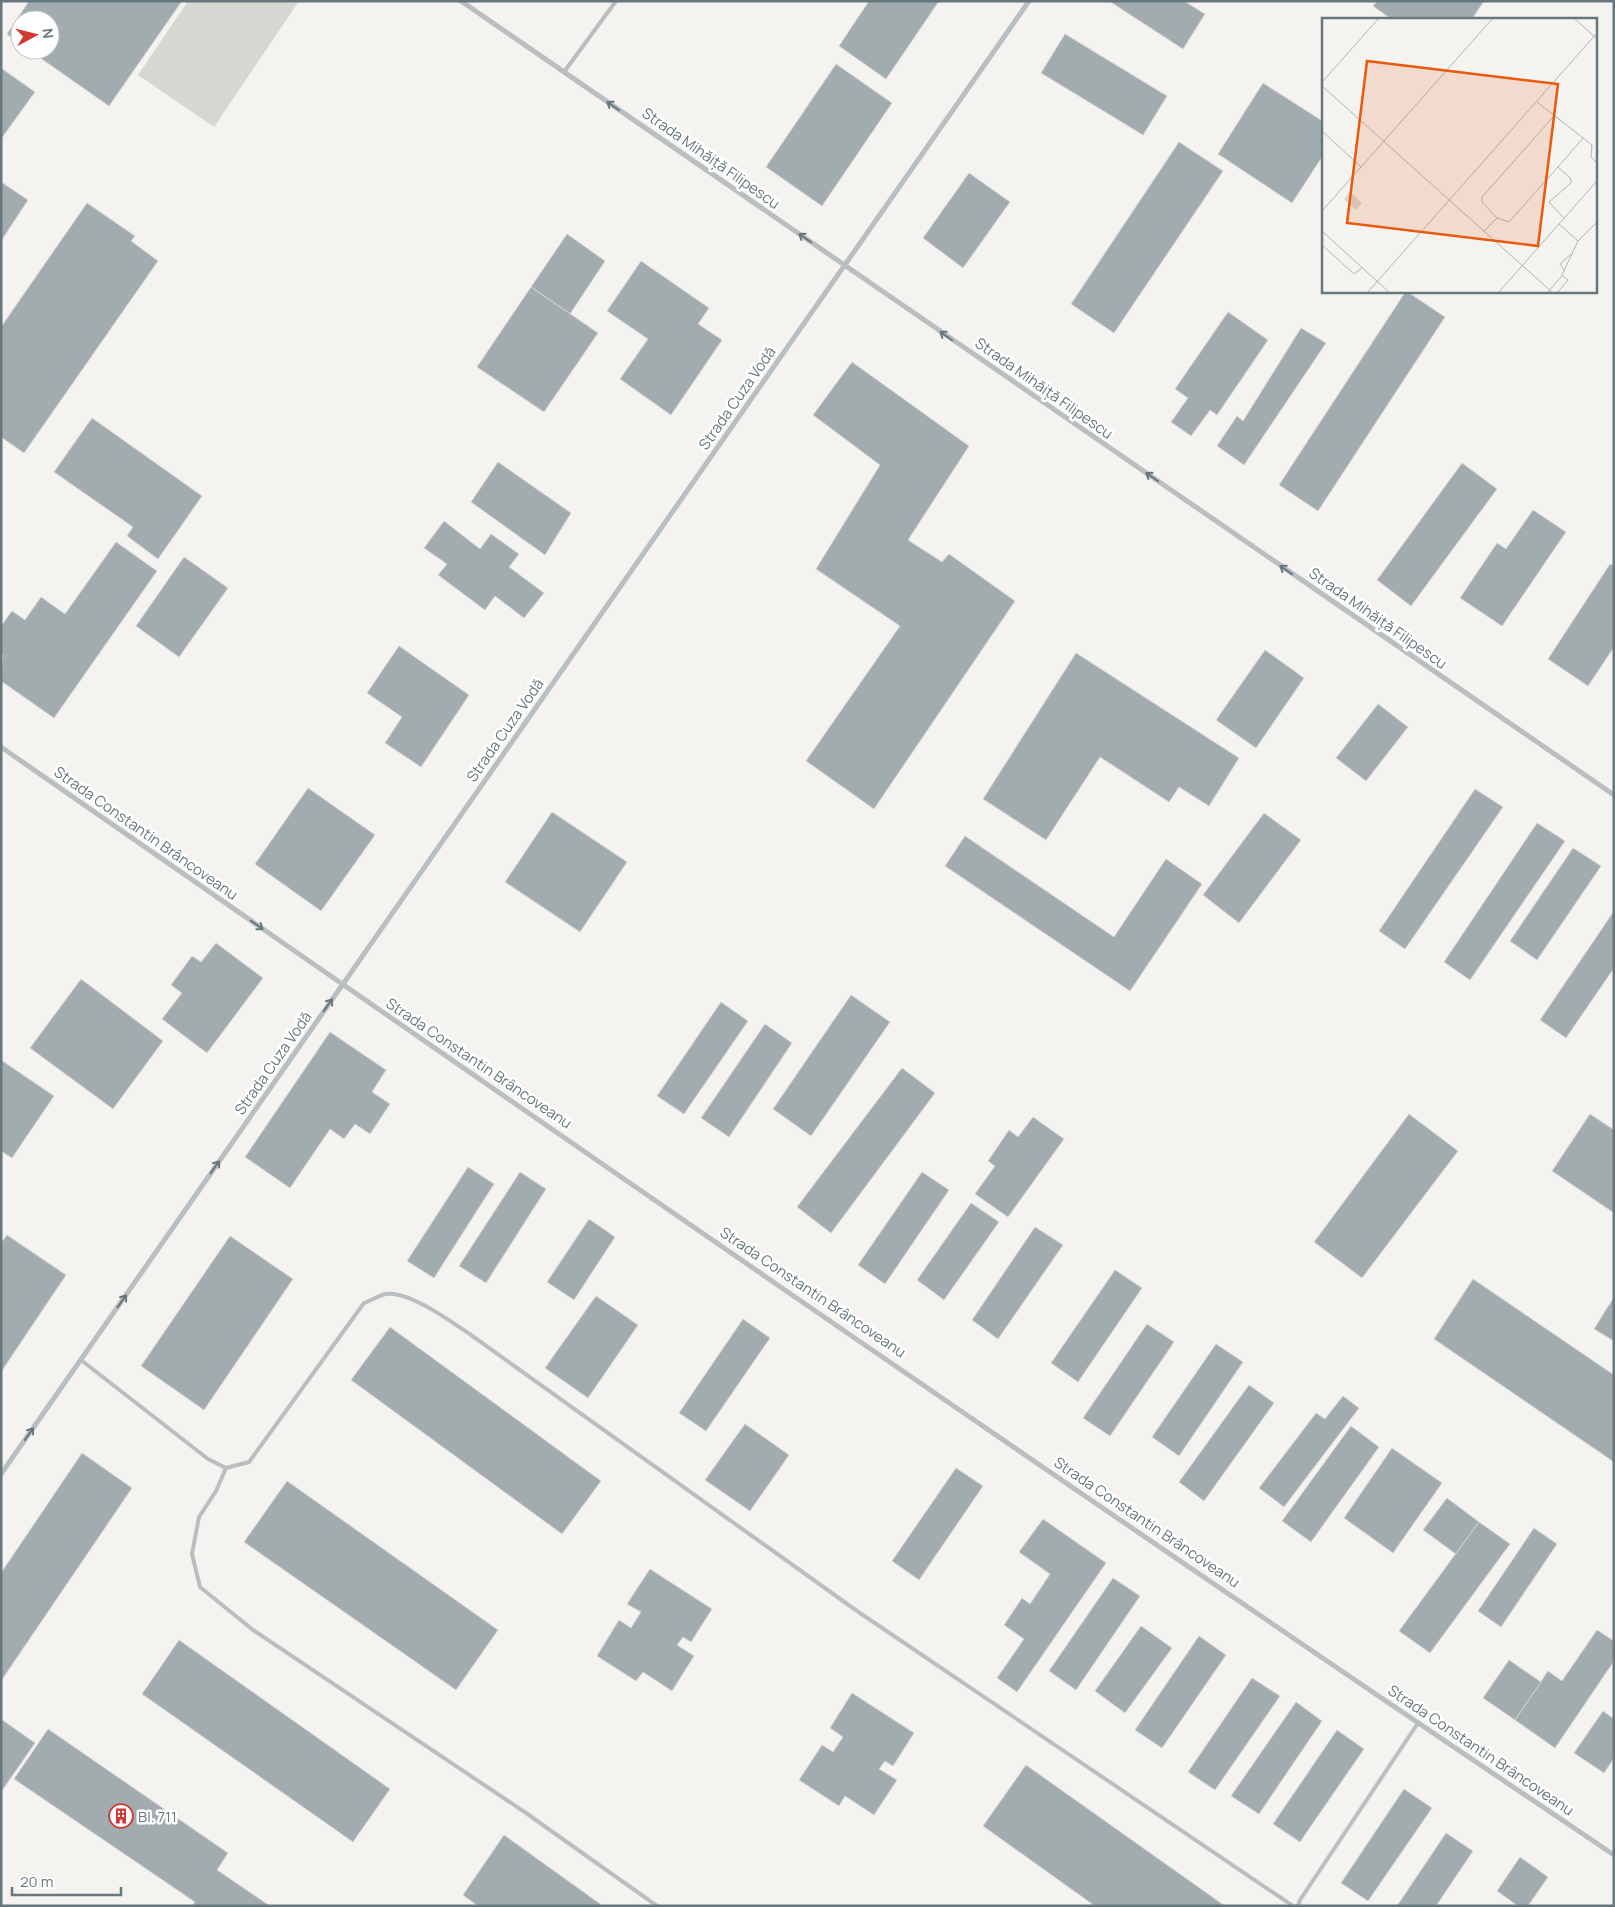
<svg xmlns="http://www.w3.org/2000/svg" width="1615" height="1907" font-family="Manrope,sans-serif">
<rect width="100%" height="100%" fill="#f4f3f0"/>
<polygon fill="#d4d8d0" points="188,1 299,1 214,127 138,75"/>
<g fill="#a2abae" stroke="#d5d4d3">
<polygon points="29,1 182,1 109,106 29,50 50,50 50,20 20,20 20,44 7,34"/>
<polygon points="869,1 939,1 886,79 839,46"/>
<polygon points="1109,1 1184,1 1205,14 1183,49"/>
<polygon points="1377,1 1484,1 1472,19 1391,19 1373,6"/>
<polygon points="1065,34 1167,96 1143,135 1041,73"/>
<polygon points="836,64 892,103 822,206 766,167"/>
<polygon points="1,68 35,92 1,139"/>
<polygon points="1263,83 1324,122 1324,154 1292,203 1218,154"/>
<polygon points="1179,142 1223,171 1114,333 1071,304"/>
<polygon points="969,173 1010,202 963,268 923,238"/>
<polygon points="1,182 28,200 1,241"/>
<polygon points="87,203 135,236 131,241 158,261 24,453 1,437 1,327"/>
<polygon points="567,234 605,261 570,314 531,287"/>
<polygon points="641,261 709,308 698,324 722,340 671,415 620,379 648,339 607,311"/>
<polygon points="531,287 598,333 544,412 477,367"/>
<polygon points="1406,291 1445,317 1318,511 1279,485"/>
<polygon points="1228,312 1268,340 1217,415 1210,410 1191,436 1171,422 1188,398 1175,389"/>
<polygon points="1301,328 1326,343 1244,465 1217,446 1237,416 1243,421"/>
<polygon points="852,362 969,446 908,540 942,562 949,554 1015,601 874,809 806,761 900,626 816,569 880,465 813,415"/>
<polygon points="92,418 202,496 158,559 127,536 133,527 54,472"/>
<polygon points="498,462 571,513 545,555 471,502"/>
<polygon points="1462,463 1497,489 1411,606 1377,580"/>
<polygon points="1533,510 1566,532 1502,626 1460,598 1497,543 1506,549"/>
<polygon points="444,521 480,549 491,534 519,554 509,567 544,593 524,618 495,596 485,610 438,575 447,564 424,548"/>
<polygon points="116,542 157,571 54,718 1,681 3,655 1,654 1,626 12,611 25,620 41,597 65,614"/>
<polygon points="184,557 228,588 179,657 136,626"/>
<polygon points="1610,564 1614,566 1614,647 1588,686 1548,659"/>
<polygon points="399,646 469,695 421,767 385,743 402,717 367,693"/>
<polygon points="1265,650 1304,678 1256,748 1216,720"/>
<polygon points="1076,653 1239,758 1209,806 1179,787 1169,802 1100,757 1046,840 983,799"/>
<polygon points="1378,704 1408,727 1366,781 1336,758"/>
<polygon points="308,788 375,835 321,911 255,864"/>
<polygon points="1475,789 1503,807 1405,949 1379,931"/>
<polygon points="552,812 627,862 580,932 505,882"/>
<polygon points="1264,813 1301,840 1239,923 1203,895"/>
<polygon points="1537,823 1565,841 1470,980 1444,962"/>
<polygon points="965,836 1114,937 1166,859 1202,884 1130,991 945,866"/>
<polygon points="1573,848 1601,866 1537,960 1510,941"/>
<polygon points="1614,911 1614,968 1566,1038 1540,1020"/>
<polygon points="216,943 263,978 207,1053 162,1019 182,993 171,985 192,956 201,962"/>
<polygon points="81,979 163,1041 113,1109 30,1048"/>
<polygon points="851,995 890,1022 811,1136 773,1109"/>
<polygon points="721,1002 748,1021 684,1114 657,1096"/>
<polygon points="765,1024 792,1043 729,1137 701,1118"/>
<polygon points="330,1032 386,1070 372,1092 390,1104 370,1134 355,1124 344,1139 330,1129 290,1188 245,1157"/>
<polygon points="1,1060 54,1096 12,1158 1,1151"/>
<polygon points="902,1068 935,1093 831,1233 797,1207"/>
<polygon points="1409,1114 1458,1151 1362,1278 1314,1242"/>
<polygon points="1590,1114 1614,1130 1614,1213 1552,1171"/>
<polygon points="1033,1117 1064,1139 1008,1217 975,1194 995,1166 988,1161 1009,1130 1018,1137"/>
<polygon points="468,1167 494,1184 434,1278 407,1261"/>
<polygon points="520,1172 546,1189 486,1283 459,1266"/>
<polygon points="922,1172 949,1190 885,1284 858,1265"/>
<polygon points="971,1203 999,1222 944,1300 917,1280"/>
<polygon points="589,1219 615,1237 574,1300 547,1282"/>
<polygon points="1035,1227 1063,1245 998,1339 972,1320"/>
<polygon points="7,1235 66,1275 1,1372 1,1243"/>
<polygon points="230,1236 293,1279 204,1410 141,1366"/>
<polygon points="1115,1270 1142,1288 1078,1382 1051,1363"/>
<polygon points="1473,1279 1614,1375 1614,1462 1434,1339"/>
<polygon points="596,1296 638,1325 588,1398 545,1368"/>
<polygon points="1614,1297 1614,1341 1594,1329"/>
<polygon points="743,1319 770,1338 706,1431 679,1413"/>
<polygon points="1147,1324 1174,1342 1110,1436 1083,1418"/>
<polygon points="390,1327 601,1481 562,1534 351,1380"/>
<polygon points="1216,1344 1243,1362 1179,1456 1152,1437"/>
<polygon points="1249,1385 1274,1403 1204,1501 1179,1482"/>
<polygon points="1343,1396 1359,1408 1284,1507 1259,1488 1316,1413 1325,1419"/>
<polygon points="745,1424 789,1455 750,1511 705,1480"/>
<polygon points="1351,1426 1379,1447 1311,1542 1282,1521"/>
<polygon points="1392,1448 1442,1483 1393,1553 1344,1518"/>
<polygon points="82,1453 132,1488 1,1681 1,1573"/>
<polygon points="956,1468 983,1486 919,1580 892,1561"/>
<polygon points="287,1481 498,1630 456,1690 244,1542"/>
<polygon points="1447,1498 1479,1522 1456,1554 1423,1530"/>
<polygon points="1043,1519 1106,1563 1017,1692 997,1678 1024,1639 1004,1625 1022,1598 1030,1604 1050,1574 1019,1552"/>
<polygon points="1479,1522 1510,1544 1430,1653 1399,1631"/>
<polygon points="1534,1528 1557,1544 1501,1627 1478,1611"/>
<polygon points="650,1569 712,1609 691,1642 683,1637 677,1645 694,1656 672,1691 643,1672 636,1681 597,1656 619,1620 631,1628 641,1612 627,1604"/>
<polygon points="1113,1578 1140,1596 1076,1690 1049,1671"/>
<polygon points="1141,1626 1172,1648 1125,1713 1095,1691"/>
<polygon points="1597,1630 1614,1641 1614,1661 1555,1748 1515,1720 1548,1671 1562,1681"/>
<polygon points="1199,1636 1226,1655 1162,1748 1135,1730"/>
<polygon points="179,1640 390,1789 353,1842 142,1694"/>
<polygon points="1509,1660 1541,1682 1515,1720 1483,1698"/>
<polygon points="1252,1678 1280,1696 1215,1790 1188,1772"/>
<polygon points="852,1693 914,1733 893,1766 885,1761 879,1769 897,1780 874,1815 845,1796 839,1806 799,1780 822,1745 833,1752 843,1737 830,1728"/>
<polygon points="1296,1702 1322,1721 1259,1814 1231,1796"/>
<polygon points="1603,1711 1614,1719 1614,1758 1604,1773 1574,1753"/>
<polygon points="1,1719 35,1743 1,1792"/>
<polygon points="48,1729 228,1853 217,1870 270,1906 192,1906 195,1902 14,1779"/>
<polygon points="1337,1730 1364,1749 1300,1842 1273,1824"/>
<polygon points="1026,1765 1225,1906 1095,1906 983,1826"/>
<polygon points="1404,1789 1432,1808 1368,1901 1341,1883"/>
<polygon points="1446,1833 1473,1851 1436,1906 1397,1906"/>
<polygon points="504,1835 603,1906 478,1906 463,1895"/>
<polygon points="1520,1857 1548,1877 1528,1906 1518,1906 1497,1891"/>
</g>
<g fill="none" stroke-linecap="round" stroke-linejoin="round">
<g stroke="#b9bec0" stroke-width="4">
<polyline points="564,72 616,1"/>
<path d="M81,1360L208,1459L226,1468L249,1462L364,1303C371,1301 379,1295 386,1294C408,1290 453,1323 471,1335L857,1611L1293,1906"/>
<polyline points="226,1468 216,1491 199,1517 192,1554 200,1587 253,1630 526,1813 657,1906"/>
<polyline points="1298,1906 1300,1900 1418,1723"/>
</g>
<g stroke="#b9bec0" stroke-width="5">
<polyline points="461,1 1614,795"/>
<path d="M1,747C536,1119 1073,1491 1614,1855"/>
<polyline points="1,1474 1029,1"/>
</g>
</g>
<defs><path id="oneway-shaft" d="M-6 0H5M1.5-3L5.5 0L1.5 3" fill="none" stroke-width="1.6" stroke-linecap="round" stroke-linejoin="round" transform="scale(1.25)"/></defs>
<g stroke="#66787e">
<use href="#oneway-shaft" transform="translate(613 106) rotate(-145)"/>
<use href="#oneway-shaft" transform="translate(805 238) rotate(-145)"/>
<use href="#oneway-shaft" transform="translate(946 336) rotate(-145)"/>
<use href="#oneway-shaft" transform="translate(1152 477) rotate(-145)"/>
<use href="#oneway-shaft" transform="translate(1286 570) rotate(-145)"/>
<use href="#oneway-shaft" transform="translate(257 925) rotate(35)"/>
<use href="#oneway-shaft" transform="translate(328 1005) rotate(-55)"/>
<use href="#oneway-shaft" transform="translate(215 1167) rotate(-55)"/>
<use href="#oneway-shaft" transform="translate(122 1301) rotate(-55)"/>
<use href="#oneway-shaft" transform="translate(29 1434) rotate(-55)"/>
</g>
<defs>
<g id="building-ring" transform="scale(1.25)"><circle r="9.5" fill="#fff" stroke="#d03933" stroke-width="1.5"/><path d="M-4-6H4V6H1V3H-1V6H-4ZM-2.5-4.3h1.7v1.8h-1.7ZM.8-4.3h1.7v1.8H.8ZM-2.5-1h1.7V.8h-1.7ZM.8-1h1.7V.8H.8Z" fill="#d03933"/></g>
</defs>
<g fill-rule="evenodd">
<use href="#building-ring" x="121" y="1816"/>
</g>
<g text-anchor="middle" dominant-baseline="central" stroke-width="5" stroke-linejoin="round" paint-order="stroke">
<g font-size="15" fill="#66787e" stroke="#fff">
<text transform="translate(711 158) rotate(35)">Strada Mihăiță Filipescu</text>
<text transform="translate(1044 388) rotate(35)">Strada Mihăiță Filipescu</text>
<text transform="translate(737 398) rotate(-55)">Strada Cuza Vodă</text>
<text transform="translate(1378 618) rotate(35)">Strada Mihăiță Filipescu</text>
<text transform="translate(505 730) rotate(-55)">Strada Cuza Vodă</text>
<text transform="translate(146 833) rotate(35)">Strada Constantin Brâncoveanu</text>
<text transform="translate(273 1063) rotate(-55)">Strada Cuza Vodă</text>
<text transform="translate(479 1063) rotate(34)">Strada Constantin Brâncoveanu</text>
<text transform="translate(813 1292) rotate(34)">Strada Constantin Brâncoveanu</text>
<text transform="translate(1147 1522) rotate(34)">Strada Constantin Brâncoveanu</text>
<text transform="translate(1481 1750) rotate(34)">Strada Constantin Brâncoveanu</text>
</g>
<g font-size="15" fill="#66787e" stroke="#fff" text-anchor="start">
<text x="138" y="1816">Bl. 711</text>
</g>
</g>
<g transform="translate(1322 18)">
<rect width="275" height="275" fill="#f4f3f0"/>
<path d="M28,174L40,185L34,192L22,181Z" fill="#d4d8d0"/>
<path fill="none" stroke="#aeb7b8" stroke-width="1" d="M252,0L275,21M0,64L57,0M0,68L231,275M215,84L270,127L269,139L275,145M0,113L39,149M0,193L171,0M175,200L187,204L236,149M242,200L227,184L249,165V161L236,149L261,120M237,206L256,223M0,213L68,275M162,213L175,200L160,184V179L232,98M0,227L32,256L40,250M243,253L238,246L249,236M45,275L275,15M176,275L275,163M225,275L239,259L256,223L275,204M235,275L246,262L240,257"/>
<path fill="#e8590c" fill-opacity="0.15" stroke="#e8590c" stroke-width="2.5" d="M45,43L236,66L216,228L25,205Z"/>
<rect width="275" height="275" fill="none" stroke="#66787e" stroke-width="2.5"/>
</g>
<rect width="1615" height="1907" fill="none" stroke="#66787e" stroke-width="5"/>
<g transform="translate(35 35) rotate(83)"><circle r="24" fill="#ffffff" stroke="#c2c9cb"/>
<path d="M0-4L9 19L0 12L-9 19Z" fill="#d03933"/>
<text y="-8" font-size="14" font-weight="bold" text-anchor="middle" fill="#66787e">N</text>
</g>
<path d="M12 1887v8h109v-8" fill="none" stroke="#66787e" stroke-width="2.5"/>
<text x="20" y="1887" font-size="15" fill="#66787e" stroke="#ffffff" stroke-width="4" paint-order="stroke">20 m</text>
</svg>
